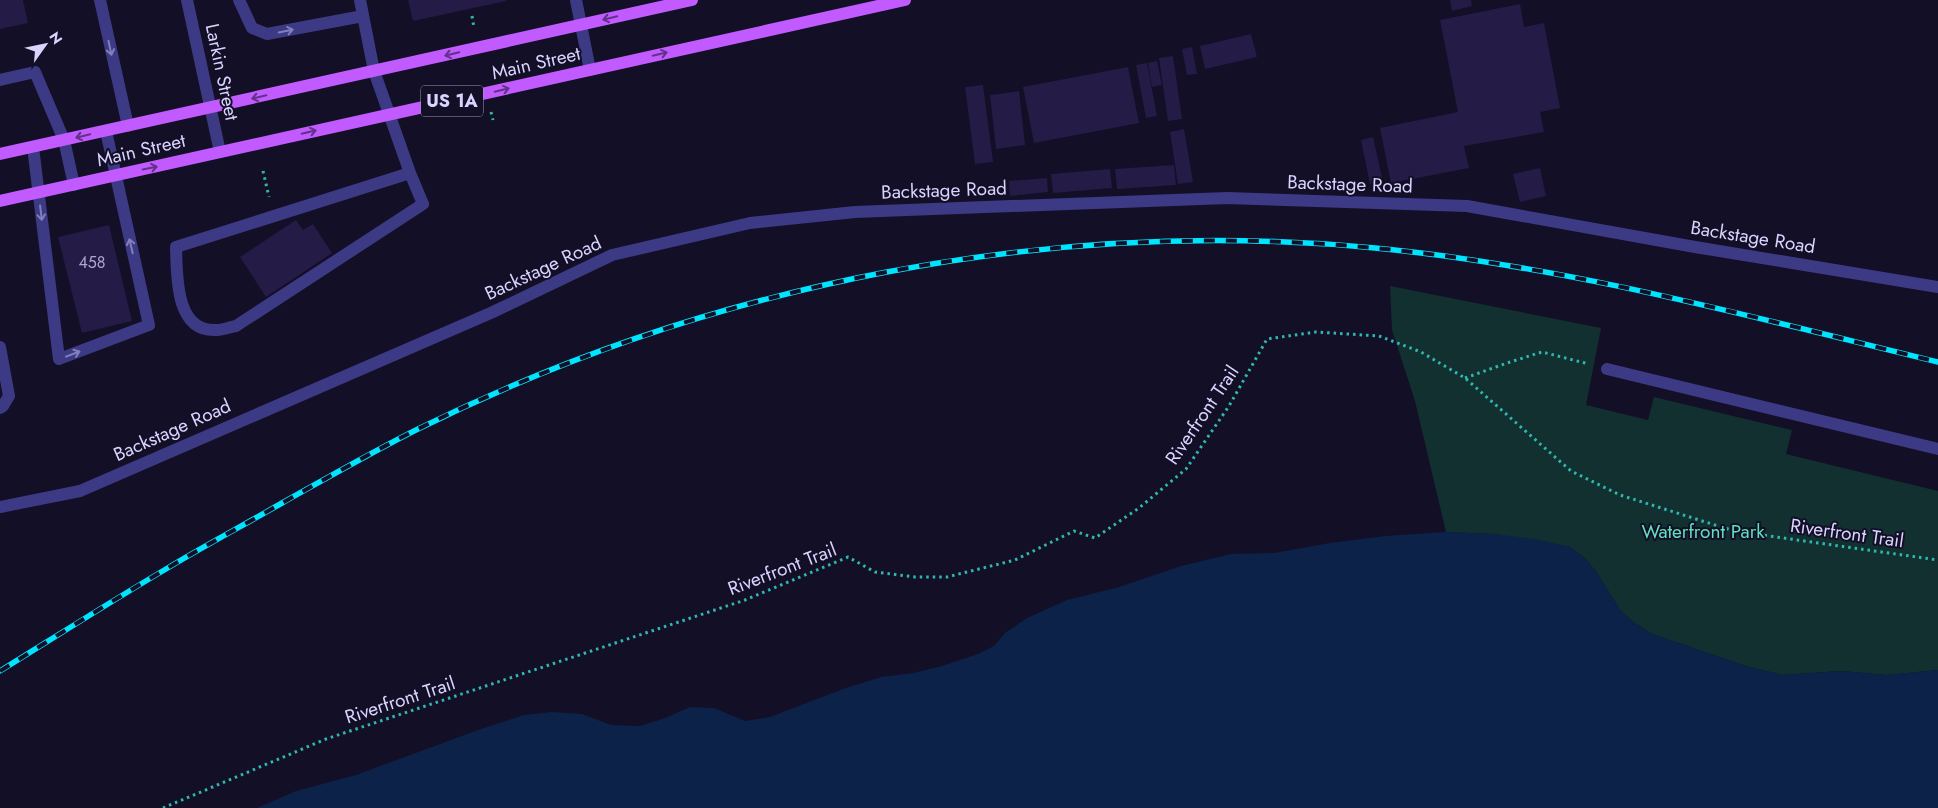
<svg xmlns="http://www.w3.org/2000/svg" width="1938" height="808" font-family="Jost,sans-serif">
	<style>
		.green { fill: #12302f }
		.water { fill: #0c2248 }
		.building { fill: #241b47 }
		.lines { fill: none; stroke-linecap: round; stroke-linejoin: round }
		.path { stroke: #2fb8b0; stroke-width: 3; stroke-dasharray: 2.5 4; stroke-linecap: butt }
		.minor { stroke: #3d3a85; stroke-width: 12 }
		.major { stroke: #c25bff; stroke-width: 12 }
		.rail-casing { stroke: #00e5ff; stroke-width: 5.5 }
		.rail { stroke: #130f26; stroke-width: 4; stroke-dasharray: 11; stroke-linecap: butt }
		.oneway { stroke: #623188 }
		.oneway2 { stroke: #837fbc }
		.labels { text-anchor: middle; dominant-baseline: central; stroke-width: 4; stroke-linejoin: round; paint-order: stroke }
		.number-label { font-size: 16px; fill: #aca6d1 }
		.shield { fill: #130f26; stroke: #9e99be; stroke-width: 1 }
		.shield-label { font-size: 18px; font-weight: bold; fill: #d9d4ff }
		.street-label { font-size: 19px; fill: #d9d4ff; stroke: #130f26 }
		.park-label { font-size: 19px; fill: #5fe0c0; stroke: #130f26 }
	</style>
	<rect width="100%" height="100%" fill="#130f26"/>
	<!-- green -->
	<path class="green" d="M1390,286L1601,328L1586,405L1648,420L1654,397L1792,430L1786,454L1938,491V670L1887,675L1841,671L1783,675L1749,667L1652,634L1633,622L1620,610L1597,573L1585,558L1570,547L1494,534L1446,532L1415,401L1392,330Z"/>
	<!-- water -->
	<path class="water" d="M1446,532L1494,534L1536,539L1570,547L1585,558L1597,573L1620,610L1633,622L1652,634L1749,667L1783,675L1841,671L1887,675L1938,670V808H257L296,791L356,775L478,730L524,715L552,712L582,714L611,725L640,726L665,718L690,707L714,708L745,721L770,717L843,689L881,677L913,673L942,666L978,654L994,646L1005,633L1027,618L1067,600L1119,587L1181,566L1231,554L1274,553L1330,543L1385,536Z"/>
	<!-- building -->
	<path class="building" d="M0,0H23L28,23L0,29Z
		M408,0H506V1L413,21Z
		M1450,0H1471L1472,6L1452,11Z
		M1520,4L1524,27L1544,23L1560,108L1540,112L1544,132L1464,146L1469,168L1391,183L1380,128L1458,112L1440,20Z
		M1251,34L1257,57L1205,69L1200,46Z
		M1192,47L1197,74L1187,75L1182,49Z
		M1173,56L1182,119L1168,121L1159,58Z
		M1157,61L1162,85L1152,87L1148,63Z
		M1147,63L1157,116L1146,118L1136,65Z
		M1128,67L1139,123L1034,143L1023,87Z
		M983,85L993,162L975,164L965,87Z
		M1019,91L1025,145L996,149L990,95Z
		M1184,129L1193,182L1178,184L1170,132Z
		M1373,137L1383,182L1370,184L1361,140Z
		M1174,165L1176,185L1117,189L1115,169Z
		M1540,168L1546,196L1520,202L1513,174Z
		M1110,169L1112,188L1053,193L1051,174Z
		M1047,178L1048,192L1010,196L1009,181Z
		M296,220L303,230L313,224L332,253L266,297L240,257Z
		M109,225L132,321L82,333L58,237Z"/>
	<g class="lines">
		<!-- path -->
		<path class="path" d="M472,16L474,28
			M491,112L493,120
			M263,171L269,197
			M1465,378L1507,363L1542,352L1589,364
			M163,808L326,739L745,600L848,557L875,572L915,577H947L1015,560L1074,531L1095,538L1139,508L1186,469L1229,406L1267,339L1316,332L1379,336L1421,352L1465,378L1571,471L1620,495L1734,531L1938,560"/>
		<!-- minor -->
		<path class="minor" d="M100,0L128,126
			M187,0L220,152
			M239,0L252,28L267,34L363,16
			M360,0L374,71L410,173L176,247C177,276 175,333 217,330C223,330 230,327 236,326L423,204L410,173
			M576,0L590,70
			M0,80L35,72L64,140L74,185
			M33,147L59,359L149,325L106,131
			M0,347L9,396L3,406L0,408
			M1607,369L1938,449
			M0,507L80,491L493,312L612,255L750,223L855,212L1227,198L1467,206L1695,247L1938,287"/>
		<!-- major -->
		<path class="major" d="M0,154L692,0
			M0,201L905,0"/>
		<defs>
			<path id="rail" d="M0,671C55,637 110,602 166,569C204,546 244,525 282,503C327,478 372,452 418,429C712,284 1048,217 1375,248C1566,266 1752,317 1938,362"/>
		</defs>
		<!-- rail casing -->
		<use href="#rail" class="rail-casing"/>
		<!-- rail -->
		<use href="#rail" class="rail"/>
	</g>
	<!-- one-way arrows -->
	<defs><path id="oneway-shaft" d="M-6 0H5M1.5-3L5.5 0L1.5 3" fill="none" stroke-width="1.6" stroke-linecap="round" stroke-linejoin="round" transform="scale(1.25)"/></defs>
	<g class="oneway">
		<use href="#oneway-shaft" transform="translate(610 18) rotate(167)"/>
		<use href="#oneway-shaft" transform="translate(452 54) rotate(167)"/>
		<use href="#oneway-shaft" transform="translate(660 54) rotate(-13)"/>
		<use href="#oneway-shaft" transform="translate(502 90) rotate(-13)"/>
		<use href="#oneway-shaft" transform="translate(259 97) rotate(167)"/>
		<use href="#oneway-shaft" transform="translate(309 132) rotate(-13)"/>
		<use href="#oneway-shaft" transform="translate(83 136) rotate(167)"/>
		<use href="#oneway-shaft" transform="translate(150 168) rotate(-12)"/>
	</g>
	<g class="oneway2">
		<use href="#oneway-shaft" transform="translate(286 31) rotate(-11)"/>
		<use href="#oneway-shaft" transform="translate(110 48) rotate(78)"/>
		<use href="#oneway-shaft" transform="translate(41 213) rotate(83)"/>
		<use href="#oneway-shaft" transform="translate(131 246) rotate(-103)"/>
		<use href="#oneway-shaft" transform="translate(73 354) rotate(-21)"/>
	</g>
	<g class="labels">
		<!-- number labels -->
		<g class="number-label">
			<text x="92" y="262">458</text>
		</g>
		<!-- shield labels -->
		<rect class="shield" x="421" y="85.5" width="62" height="31" rx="4"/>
		<g class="shield-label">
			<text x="452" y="101">US 1A</text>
		</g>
		<!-- street labels -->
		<g class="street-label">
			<text transform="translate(536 63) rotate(-13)">Main Street</text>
			<text transform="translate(222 72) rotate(78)">Larkin Street</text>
			<text transform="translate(141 150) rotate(-13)">Main Street</text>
			<text transform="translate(1350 184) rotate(2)">Backstage Road</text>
			<text transform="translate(944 190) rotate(-2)">Backstage Road</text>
			<text transform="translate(1753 237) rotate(9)">Backstage Road</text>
			<text transform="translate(543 268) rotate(-25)">Backstage Road</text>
			<text transform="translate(1202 415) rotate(-56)">Riverfront Trail</text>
			<text transform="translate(172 430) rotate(-24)">Backstage Road</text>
			<text transform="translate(1847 533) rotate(8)">Riverfront Trail</text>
			<text transform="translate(782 569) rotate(-21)">Riverfront Trail</text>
			<text transform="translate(400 700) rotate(-18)">Riverfront Trail</text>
		</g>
		<!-- park labels -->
		<g class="park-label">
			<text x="1703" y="531">Waterfront Park</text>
		</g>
	</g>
	<!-- north arrow -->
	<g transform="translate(45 45) rotate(57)" stroke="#130f26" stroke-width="4" paint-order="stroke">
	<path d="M0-4L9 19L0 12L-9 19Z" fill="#d9d4ff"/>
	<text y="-8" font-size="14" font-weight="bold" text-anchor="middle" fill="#d9d4ff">N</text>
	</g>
</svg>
